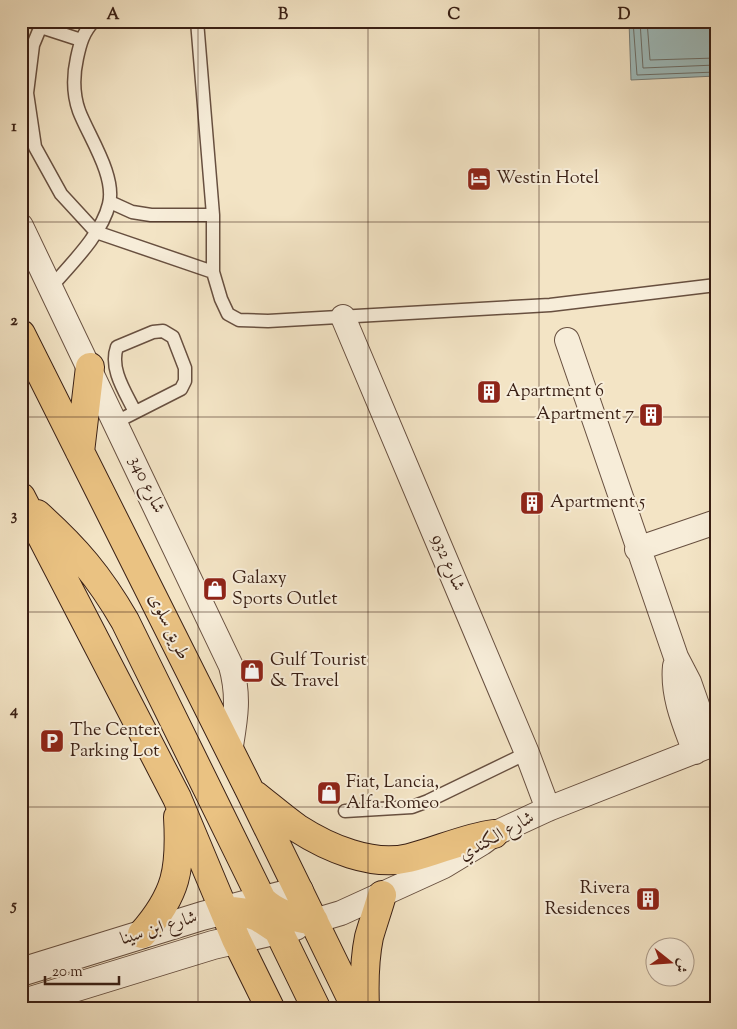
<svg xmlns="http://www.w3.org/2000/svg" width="737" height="1029" font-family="'Sorts Mill Goudy',Amiri,serif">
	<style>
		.water { fill: #9ebcbd; stroke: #767d79 }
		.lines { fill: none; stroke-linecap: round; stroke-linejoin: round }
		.shore { stroke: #6c6e68; stroke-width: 1 }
		.service-casing { stroke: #685040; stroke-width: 15 }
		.minor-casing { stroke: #685040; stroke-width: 26 }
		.tertiary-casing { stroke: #685040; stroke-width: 30 }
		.primary-casing { stroke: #391f14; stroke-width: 30 }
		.service { stroke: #f7edd9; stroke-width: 12 }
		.minor { stroke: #f7edd9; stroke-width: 24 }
		.tertiary { stroke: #f7edd9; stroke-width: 28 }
		.primary { stroke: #eac282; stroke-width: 28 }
		.grid { fill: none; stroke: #391f14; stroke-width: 1; stroke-opacity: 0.55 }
		.labels { text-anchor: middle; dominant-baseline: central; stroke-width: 4; stroke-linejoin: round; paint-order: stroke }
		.poi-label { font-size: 18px; fill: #391f14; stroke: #f7edd9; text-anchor: start }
		.street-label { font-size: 18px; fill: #391f14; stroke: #f7edd9 }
		.neatline { fill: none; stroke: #391f14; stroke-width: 2 }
		.grid-label { font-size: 16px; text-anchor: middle; font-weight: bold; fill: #391f14 }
	</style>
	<rect width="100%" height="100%" fill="#f3e4c5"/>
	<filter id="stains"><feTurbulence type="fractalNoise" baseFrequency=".004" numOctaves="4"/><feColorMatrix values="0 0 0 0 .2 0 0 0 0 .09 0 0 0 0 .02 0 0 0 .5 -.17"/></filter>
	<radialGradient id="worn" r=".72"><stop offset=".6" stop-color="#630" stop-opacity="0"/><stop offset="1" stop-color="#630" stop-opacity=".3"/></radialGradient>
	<!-- water -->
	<path class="water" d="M629,21H716V76L631,80Z"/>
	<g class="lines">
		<!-- shore -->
		<path class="shore" d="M633,21L637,75L716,72
			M640,21L643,68L716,65
			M647,21L650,60L716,58"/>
		<defs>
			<path id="service" d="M32,21L41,27L81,40
				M43,21L33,45L27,93L35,147L61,194L96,232L213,272
				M197,21L213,215V272L221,299L228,314L239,320L268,321L550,305L716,285
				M110,202L132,212L151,215H213
				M51,287C71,264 102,234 109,204C116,176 89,137 79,111C73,94 73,76 77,58C80,44 83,32 94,21
				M116,422L181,389L185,381V368L173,337L163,331L153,332L117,347C109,369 126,393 135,412
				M345,811L412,807L428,801L527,753"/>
			<path id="minor" d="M21,226L231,666C240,698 235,721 230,752
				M343,317L527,753L548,809
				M567,340L676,657L689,682L711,745
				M637,549L716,522
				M675,666C672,696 685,725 695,752
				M314,921L341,913L444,866L482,843L494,834L548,809L716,743"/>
			<path id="tertiary" d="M21,972L202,916L299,891
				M21,1004L213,945L295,926"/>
			<path id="primary" d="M21,334L250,791L356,1008
				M80,452L90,367
				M21,497L177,798L236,939L270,1008
				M37,514C76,549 99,576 125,621L262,900C277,915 294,917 314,921
				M255,795C269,806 283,818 297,828C328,848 372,867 409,858C438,851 464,838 494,834
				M224,910L247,913L258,917L278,930L316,1008
				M142,934C177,894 181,869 178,817
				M365,1008C364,983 364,961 369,937C373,923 378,909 382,895"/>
		</defs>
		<!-- service casing -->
		<use href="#service" class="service-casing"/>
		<!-- minor casing -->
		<use href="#minor" class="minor-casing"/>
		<!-- tertiary casing -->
		<use href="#tertiary" class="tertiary-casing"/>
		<!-- primary casing -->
		<use href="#primary" class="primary-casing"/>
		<!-- service -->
		<use href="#service" class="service"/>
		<!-- minor -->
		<use href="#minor" class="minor"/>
		<!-- tertiary -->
		<use href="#tertiary" class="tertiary"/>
		<!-- primary -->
		<use href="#primary" class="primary"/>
	</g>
	<!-- grid -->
	<path class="grid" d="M198,21V1008M368,21V1008M539,21V1008M21,222H716M21,417H716M21,612H716M21,807H716"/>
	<!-- icons -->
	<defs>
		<symbol id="hotel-square" viewBox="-11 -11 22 22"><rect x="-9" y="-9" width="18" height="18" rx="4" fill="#8f2418" stroke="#f7edd9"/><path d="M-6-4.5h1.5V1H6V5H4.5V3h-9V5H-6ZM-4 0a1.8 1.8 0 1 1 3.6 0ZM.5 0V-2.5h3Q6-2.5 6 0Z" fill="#fff"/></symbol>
		<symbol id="building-square" viewBox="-11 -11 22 22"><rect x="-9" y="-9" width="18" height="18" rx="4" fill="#8f2418" stroke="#f7edd9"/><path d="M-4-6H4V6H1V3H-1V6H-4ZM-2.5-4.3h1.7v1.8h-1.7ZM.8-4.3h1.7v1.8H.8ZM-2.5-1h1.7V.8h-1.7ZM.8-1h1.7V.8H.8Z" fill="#fff"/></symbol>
		<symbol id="shop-square" viewBox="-11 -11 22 22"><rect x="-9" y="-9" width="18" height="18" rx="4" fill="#8f2418" stroke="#f7edd9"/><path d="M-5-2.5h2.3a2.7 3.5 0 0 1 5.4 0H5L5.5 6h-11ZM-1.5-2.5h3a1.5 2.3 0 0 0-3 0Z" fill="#fff"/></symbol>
		<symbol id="parking-square" viewBox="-11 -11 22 22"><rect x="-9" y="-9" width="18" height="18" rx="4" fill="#8f2418" stroke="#f7edd9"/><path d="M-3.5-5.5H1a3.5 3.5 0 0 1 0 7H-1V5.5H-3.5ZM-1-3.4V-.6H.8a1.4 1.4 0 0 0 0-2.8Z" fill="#fff"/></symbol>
	</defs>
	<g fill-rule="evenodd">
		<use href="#hotel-square" x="465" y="165" width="28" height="28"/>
		<use href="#building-square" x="475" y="378" width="28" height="28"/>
		<use href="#building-square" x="637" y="401" width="28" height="28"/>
		<use href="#building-square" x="518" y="489" width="28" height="28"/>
		<use href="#shop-square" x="201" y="575" width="28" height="28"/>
		<use href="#shop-square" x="238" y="657" width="28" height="28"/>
		<use href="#parking-square" x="38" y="727" width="28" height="28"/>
		<use href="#shop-square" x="315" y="779" width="28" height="28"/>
		<use href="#building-square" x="634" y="885" width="28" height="28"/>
	</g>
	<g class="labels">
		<!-- poi labels -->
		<g class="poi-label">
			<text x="496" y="179">Westin Hotel</text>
			<text x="506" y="392">Apartment 6</text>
			<text x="634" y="415" text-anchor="end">Apartment 7</text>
			<text x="550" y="503">Apartment 5</text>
			<text x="232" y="579">Galaxy<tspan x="232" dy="21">Sports Outlet</tspan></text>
			<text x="270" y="661">Gulf Tourist<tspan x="270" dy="21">&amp; Travel</tspan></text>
			<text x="70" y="731">The Center<tspan x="70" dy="21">Parking Lot</tspan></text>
			<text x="346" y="783">Fiat, Lancia,<tspan x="346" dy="21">Alfa Romeo</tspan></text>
			<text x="630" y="889" text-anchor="end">Rivera<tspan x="630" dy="21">Residences</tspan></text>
		</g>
		<!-- street labels -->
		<g class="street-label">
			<text transform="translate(146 485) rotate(65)">شارع 340</text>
			<text transform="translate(447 563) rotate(67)">شارع 932</text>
			<text transform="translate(168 627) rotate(64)">طريق سلوى</text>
			<text transform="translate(497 837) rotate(-29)">شارع الكندي</text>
			<text transform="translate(159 929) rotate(-17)">شارع ابن سينا</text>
		</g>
	</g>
	<!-- margin -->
	<rect width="737" height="1029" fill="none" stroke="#f3e4c5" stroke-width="55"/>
	<!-- north arrow -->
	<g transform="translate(670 962) rotate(107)"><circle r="24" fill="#f7edd9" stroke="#ab9b8a"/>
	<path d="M0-4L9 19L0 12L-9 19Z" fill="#8f2418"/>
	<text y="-8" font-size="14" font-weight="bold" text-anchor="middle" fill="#391f14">ش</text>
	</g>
	<!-- scale -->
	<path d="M45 976v8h74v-8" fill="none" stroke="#391f14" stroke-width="2.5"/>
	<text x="52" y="976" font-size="15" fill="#391f14" stroke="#f7edd9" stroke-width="4" paint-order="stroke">20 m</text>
	<rect x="28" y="28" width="682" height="974" class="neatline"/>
	<g class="grid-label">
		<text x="113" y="19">A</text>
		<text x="283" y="19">B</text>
		<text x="454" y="19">C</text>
		<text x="624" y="19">D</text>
		<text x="14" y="131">1</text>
		<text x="14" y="325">2</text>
		<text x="14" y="520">3</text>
		<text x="14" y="715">4</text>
		<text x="14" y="910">5</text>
	</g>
	<rect width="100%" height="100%" filter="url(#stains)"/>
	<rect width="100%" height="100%" fill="url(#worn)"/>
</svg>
